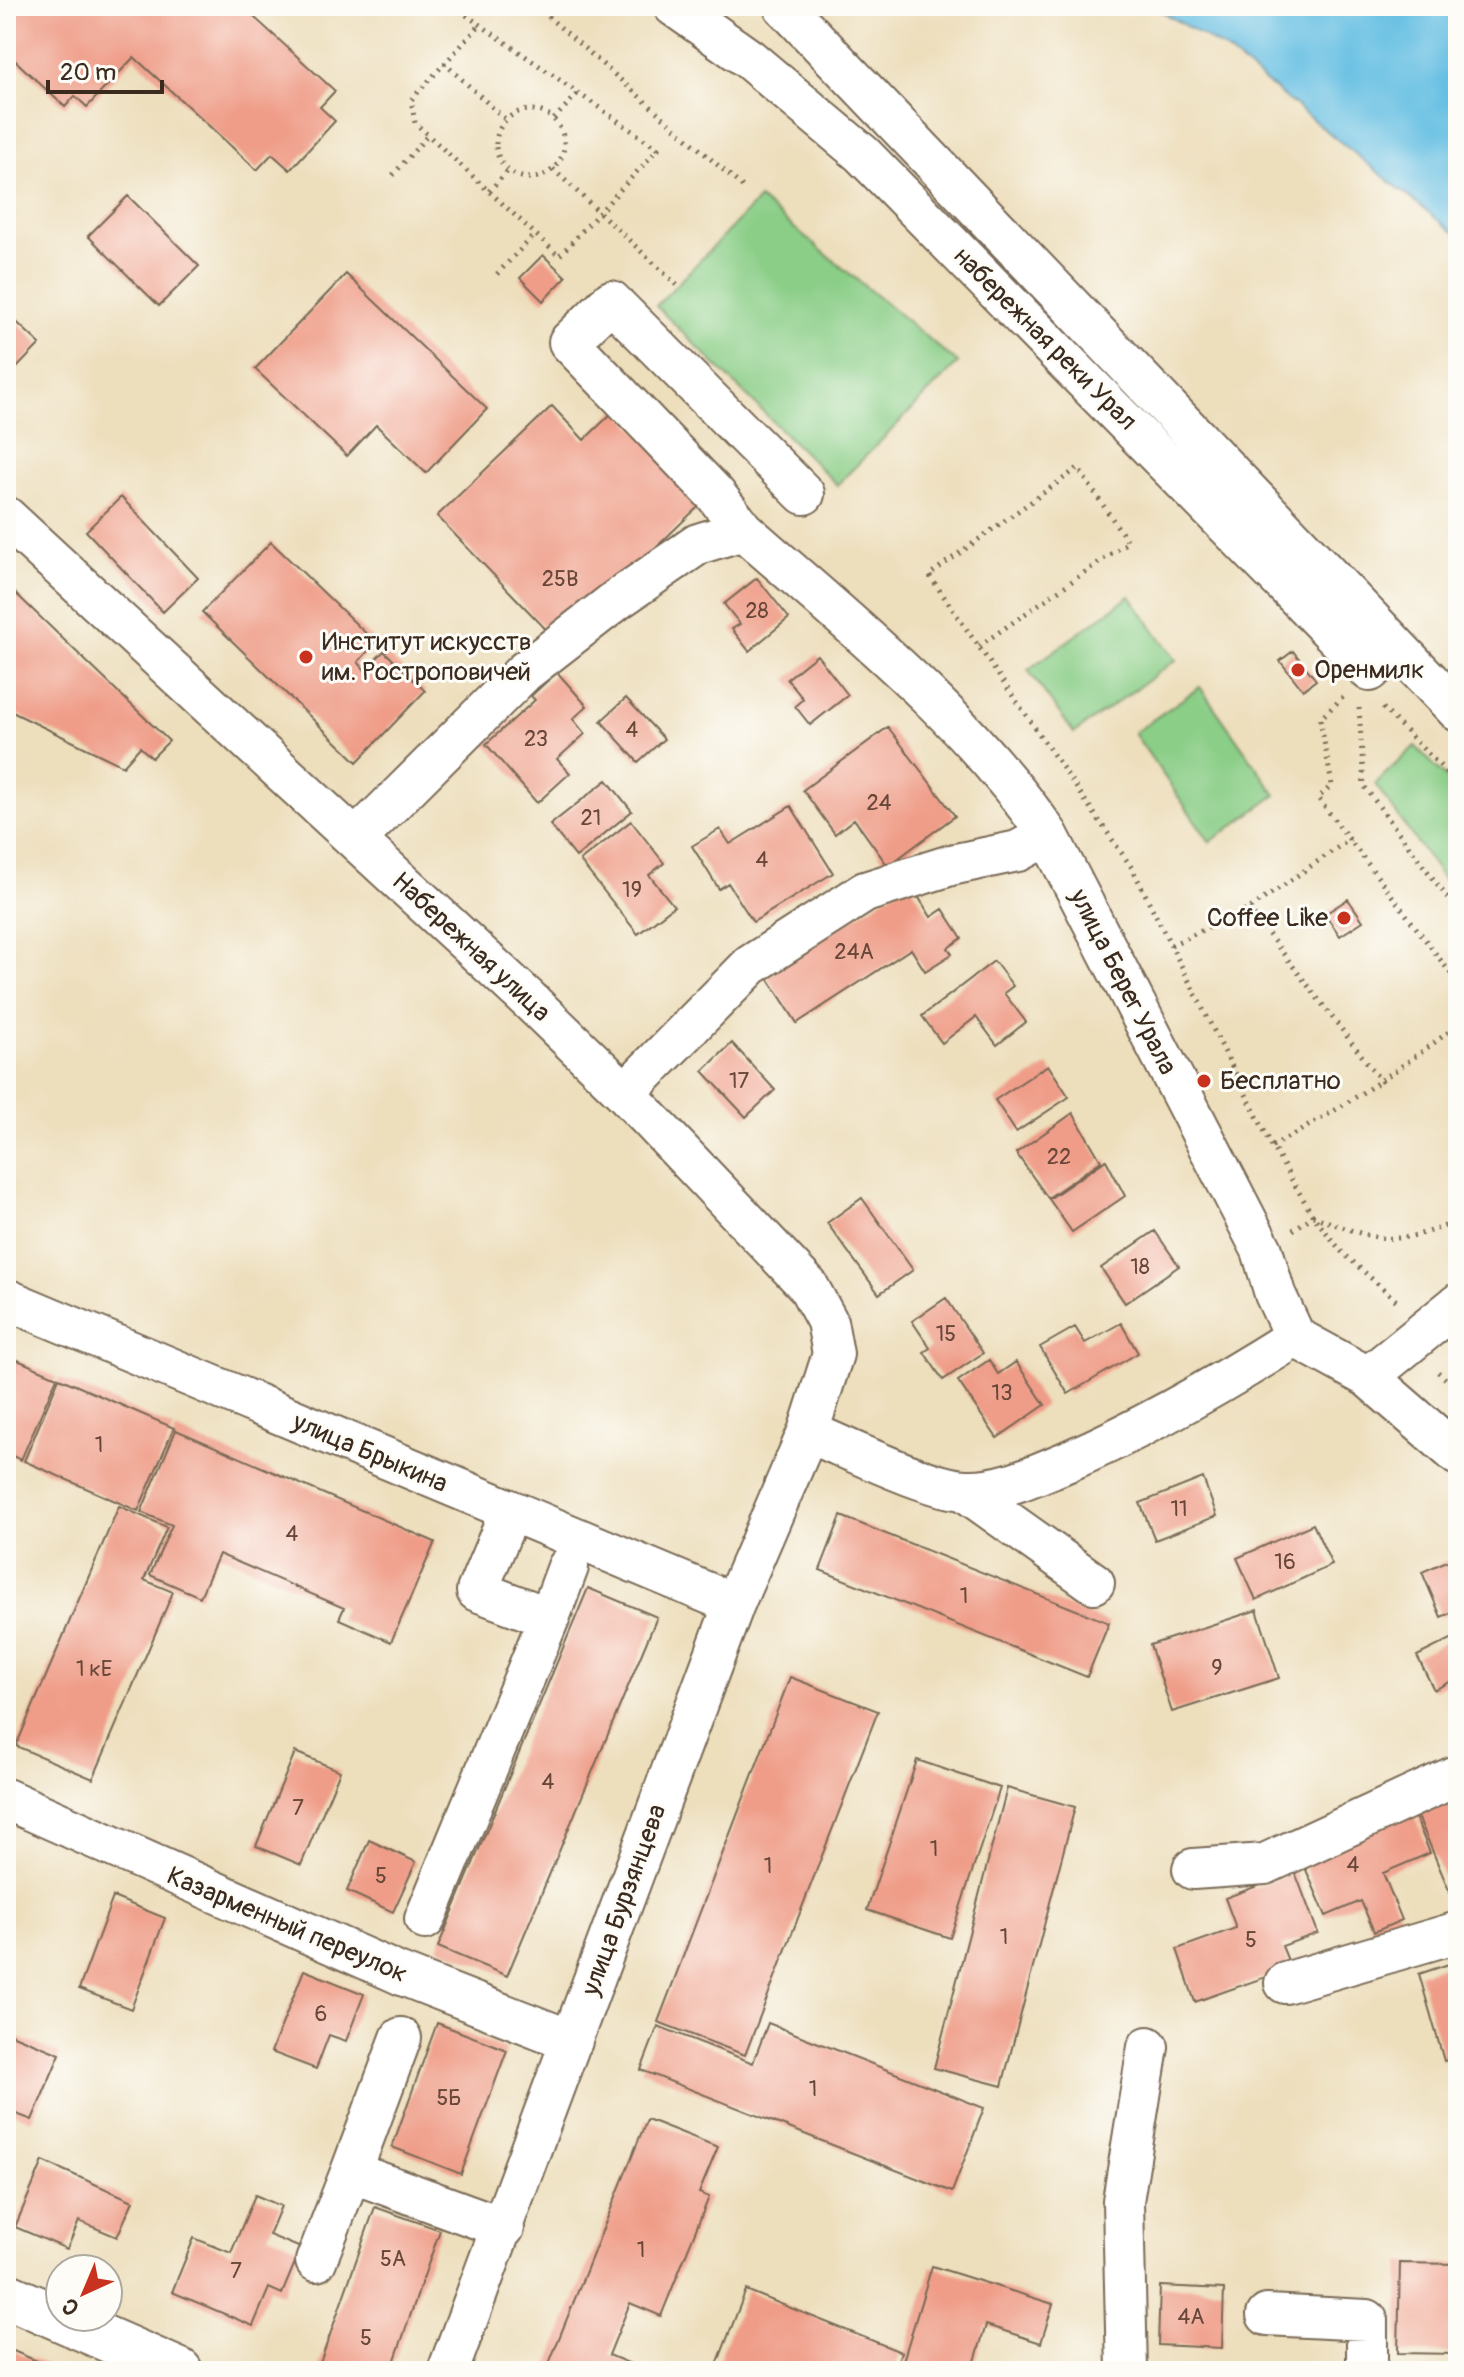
<svg xmlns="http://www.w3.org/2000/svg" width="1464" height="2377" font-family="Pangolin,sans-serif">
	<style>
		.green { fill: #8ace87; stroke: #627c52; stroke-width: 2 }
		.water { fill: #66bfe3; stroke: #507480; stroke-width: 2 }
		.building { fill: #ef9d88 }
		.lines { fill: none; stroke-linecap: round; stroke-linejoin: round }
		.minor-casing { stroke: #796955; stroke-width: 44 }
		.major-casing { stroke: #796955; stroke-width: 48 }
		.path { stroke: #796955; stroke-width: 5; stroke-dasharray: 2 6; stroke-linecap: butt }
		.minor { stroke: #fff; stroke-width: 40 }
		.major { stroke: #fff; stroke-width: 44 }
		.poi-dot { fill: #c8321e; stroke: #fdfcf7; stroke-width: 3 }
		.labels { text-anchor: middle; dominant-baseline: central; stroke-width: 6; stroke-linejoin: round; paint-order: stroke }
		.number-label { font-size: 22px; fill: #684738 }
		.street-label { font-size: 26px; fill: #3b2a1e; stroke: #fdfcf7 }
		.poi-label { font-size: 26px; fill: #3b2a1e; stroke: #fdfcf7; text-anchor: start }
	</style>
	<rect width="100%" height="100%" fill="#fdfcf7"/>
	<filter id="ink" filterUnits="userSpaceOnUse"><feTurbulence type="fractalNoise" baseFrequency=".0125" numOctaves="2"/><feDisplacementMap in="SourceGraphic" scale="16" xChannelSelector="R" yChannelSelector="G"/><feConvolveMatrix kernelMatrix="1 2 1 2 8 2 1 2 1" color-interpolation-filters="sRGB"/></filter>
	<filter id="wash" filterUnits="userSpaceOnUse"><feTurbulence type="fractalNoise" baseFrequency=".006" numOctaves="4" result="noise"/><feDisplacementMap in="SourceGraphic" scale="32" xChannelSelector="R" yChannelSelector="G"/><feGaussianBlur stdDeviation="1.8" result="paint"/><feColorMatrix in="noise" values="0 0 0 0 0 0 0 0 0 0 0 0 0 0 0 0 0 1.4 0 .05"/><feComposite in="paint" operator="in"/></filter>
	<g filter="url(#wash)">
		<rect width="100%" height="100%" fill="#eddebc"/>
		<!-- green -->
		<path class="green" d="M759,199L958,363L837,485L656,306Z
			M1130,596L1176,660L1074,733L1028,670Z
			M1200,687L1276,795L1210,842L1134,733Z
			M1415,746L1458,789V900L1375,784Z"/>
		<!-- water -->
		<path class="water" d="M1152,6H1458V236L1223,48Z"/>
		<g id="blocks">
			<!-- building -->
			<path class="building" d="M6,6H242L335,91L320,107L335,121L290,170L272,154L257,170L134,57L87,107L75,96L65,107L6,52Z
				M128,196L199,266L159,306L88,236Z
				M543,255L566,277L543,301L520,278Z
				M346,274L487,409L426,473L376,425L347,456L255,369Z
				M6,312L40,344L6,379Z
				M552,406L584,440L616,409L704,501L558,642L437,516Z
				M121,497L198,578L163,612L86,531Z
				M271,542L376,643L358,662L365,670L384,651L425,691L357,762L202,612Z
				M757,578L789,618L749,651L732,629L740,624L724,604Z
				M6,584L169,741L152,758L140,747L123,766L6,709Z
				M1293,651L1316,680L1303,690L1280,661Z
				M817,655L848,695L810,725L795,706L803,699L787,679Z
				M557,672L587,706L573,719L585,734L557,759L570,773L537,803L486,744L535,700L531,696Z
				M626,698L664,739L638,762L601,721Z
				M888,727L955,816L888,866L854,819L835,834L803,790Z
				M607,780L632,811L576,857L550,825Z
				M791,806L833,873L753,922L728,883L719,889L692,846L720,829L730,844Z
				M631,821L664,863L649,875L674,906L638,934L580,861Z
				M909,882L931,917L943,909L962,938L948,948L952,954L925,971L911,949L797,1023L766,975Z
				M1348,899L1363,921L1340,936L1325,914Z
				M994,961L1013,986L1004,993L1026,1022L997,1045L976,1017L942,1043L922,1016Z
				M732,1043L775,1090L746,1117L703,1071Z
				M1048,1065L1069,1097L1016,1132L995,1100Z
				M1073,1113L1101,1161L1048,1198L1016,1153Z
				M1106,1160L1125,1196L1072,1232L1049,1199Z
				M862,1198L913,1270L879,1294L827,1223Z
				M1155,1231L1179,1266L1125,1303L1101,1268Z
				M946,1298L983,1353L943,1380L924,1352L930,1348L912,1321Z
				M1121,1323L1138,1353L1068,1394L1040,1347L1075,1327L1085,1343Z
				M6,1355L57,1377L21,1460L6,1453Z
				M989,1360L998,1374L1016,1362L1045,1405L997,1438L958,1381Z
				M59,1378L174,1428L138,1511L24,1461Z
				M176,1430L435,1542L391,1642L339,1619L344,1608L219,1554L200,1597L150,1575L172,1525L141,1512Z
				M1203,1478L1217,1516L1155,1540L1140,1503Z
				M119,1506L167,1527L144,1580L173,1592L93,1779L16,1746Z
				M841,1516L1109,1623L1087,1677L820,1570Z
				M1313,1524L1332,1565L1256,1600L1237,1558Z
				M1458,1556V1610L1441,1617L1422,1572Z
				M588,1588L657,1617L507,1976L438,1947Z
				M1257,1610L1279,1678L1172,1712L1150,1645Z
				M1453,1638L1458,1640V1678L1434,1690L1417,1656Z
				M790,1677L878,1711L745,2055L658,2022Z
				M295,1752L340,1771L301,1865L256,1846Z
				M917,1760L1000,1788L950,1938L867,1910Z
				M1007,1788L1075,1807L1002,2086L934,2068Z
				M1458,1789V1898L1453,1900L1414,1807Z
				M1412,1809L1430,1853L1383,1873L1402,1920L1374,1932L1361,1901L1326,1916L1300,1856Z
				M369,1840L416,1862L393,1912L347,1891Z
				M1295,1872L1318,1933L1282,1946L1291,1968L1195,2002L1177,1949L1236,1928L1225,1898Z
				M113,1897L165,1918L131,2009L79,1989Z
				M1458,1961V2057L1444,2061L1419,1974Z
				M304,1970L364,1994L346,2041L329,2035L316,2069L271,2052Z
				M437,2023L507,2050L461,2174L392,2147Z
				M768,2023L984,2108L952,2192L641,2070L658,2026L753,2063Z
				M6,2032L60,2054L32,2120L6,2110Z
				M647,2119L718,2147L699,2193L709,2197L661,2316L630,2303L609,2355L647,2371H546Z
				M43,2161L133,2201L117,2237L79,2221L67,2249L15,2227Z
				M255,2195L281,2206L269,2235L301,2248L282,2294L269,2288L253,2326L172,2292L194,2238L231,2253Z
				M375,2207L440,2230L391,2371H334L319,2366Z
				M1400,2263L1458,2264V2354L1398,2353Z
				M932,2266L1053,2304L1041,2343L986,2325L972,2371H900Z
				M1160,2286L1224,2289L1222,2348L1158,2345Z
				M746,2290L901,2352L894,2371H725L716,2367Z
				M6,2348L61,2371H6Z"/>
		</g>
	</g>
	<g filter="url(#ink)">
		<use href="#blocks" fill-opacity="0" stroke="#796955" stroke-width="2"/>
		<g class="lines">
			<defs>
				<path id="minor" d="M674,6L749,59L862,154L1370,671L1395,647
					M784,6L1458,711
					M804,494L611,301L569,342L715,494L743,530C852,626 965,715 1048,835L1262,1250L1275,1294L1295,1337L1368,1377L1458,1455
					M6,517L528,999L625,1093L808,1286L827,1321L833,1354L808,1432L734,1604L448,2371
					M356,839L524,672L618,599L698,544L743,530
					M625,1093L751,965L865,892L951,865L1018,851L1048,835
					M6,1299L734,1604
					M1368,1377L1458,1304
					M808,1432C845,1447 931,1490 967,1490C1003,1491 1034,1475 1066,1462C1147,1427 1221,1384 1295,1337
					M965,1491L1094,1583
					M549,1618L568,1567
					M6,1799L400,1974L572,2041
					M1193,1869L1265,1864L1458,1775
					M425,1919L549,1618L477,1591L510,1512
					M1285,1983L1458,1932
					M351,2172L401,2038
					M316,2261L351,2172L504,2228
					M1267,2315L1367,2320V2371
					M1127,2371L1123,2201L1148,2047"/>
				<path id="major" d="M6,2295L180,2371"/>
			</defs>
			<!-- minor casing -->
			<use href="#minor" class="minor-casing"/>
			<!-- major casing -->
			<use href="#major" class="major-casing"/>
			<!-- path -->
			<path class="path" d="M453,6C521,53 590,101 658,149L559,256L415,123L411,100L480,25
				M536,6L744,188
				M444,63L505,119
				M496 144a34 34 0 1 1 68 0a34 34 0 1 1-68 0Z
				M554,119L578,93
				M553,169L677,285
				M393,175L428,135
				M489,191L508,171
				M497,274L535,234
				M979,646L1128,542L1078,468L929,575L1132,868L1272,1146L1313,1216L1342,1252L1400,1304
				M1343,697L1320,719L1332,785L1318,798L1458,983
				M1359,708L1364,786L1458,912
				M1383,708L1458,784
				M1249,909L1382,1082
				M1171,945L1249,909L1350,839
				M1272,1146C1339,1111 1398,1070 1458,1025
				M1293,1230L1313,1216C1379,1241 1390,1248 1458,1221
				M1438,1372L1458,1390"/>
			<!-- minor -->
			<use href="#minor" class="minor"/>
			<!-- major -->
			<use href="#major" class="major"/>
		</g>
	</g>
	<!-- markers -->
	<g class="poi-dot">
		<circle cx="306" cy="657" r="8"/>
		<circle cx="1298" cy="670" r="8"/>
		<circle cx="1344" cy="918" r="8"/>
		<circle cx="1204" cy="1081" r="8"/>
	</g>
	<g class="labels">
		<!-- number labels -->
		<g class="number-label">
			<text x="560" y="579">25В</text>
			<text x="757" y="611">28</text>
			<text x="632" y="730">4</text>
			<text x="536" y="739">23</text>
			<text x="879" y="803">24</text>
			<text x="591" y="818">21</text>
			<text x="762" y="860">4</text>
			<text x="632" y="890">19</text>
			<text x="854" y="952">24А</text>
			<text x="739" y="1081">17</text>
			<text x="1059" y="1157">22</text>
			<text x="1140" y="1267">18</text>
			<text x="946" y="1334">15</text>
			<text x="1002" y="1393">13</text>
			<text x="99" y="1445">1</text>
			<text x="1179" y="1509">11</text>
			<text x="292" y="1534">4</text>
			<text x="1285" y="1562">16</text>
			<text x="964" y="1596">1</text>
			<text x="1217" y="1668">9</text>
			<text x="94" y="1669">1 кE</text>
			<text x="548" y="1782">4</text>
			<text x="298" y="1808">7</text>
			<text x="934" y="1849">1</text>
			<text x="1353" y="1865">4</text>
			<text x="768" y="1866">1</text>
			<text x="381" y="1876">5</text>
			<text x="1004" y="1937">1</text>
			<text x="1251" y="1940">5</text>
			<text x="321" y="2014">6</text>
			<text x="813" y="2089">1</text>
			<text x="449" y="2098">5Б</text>
			<text x="641" y="2250">1</text>
			<text x="393" y="2259">5А</text>
			<text x="236" y="2271">7</text>
			<text x="1191" y="2317">4А</text>
			<text x="366" y="2338">5</text>
		</g>
		<!-- street labels -->
		<g class="street-label">
			<text transform="translate(1045 339) rotate(45)">набережная реки Урал</text>
			<text transform="translate(471 947) rotate(43)">Набережная улица</text>
			<text transform="translate(1123 982) rotate(63)">улица Берег Урала</text>
			<text transform="translate(370 1453) rotate(23)">улица Брыкина</text>
			<text transform="translate(624 1900) rotate(-70)">улица Бурзянцева</text>
			<text transform="translate(287 1925) rotate(23)">Казарменный переулок</text>
		</g>
		<!-- poi labels -->
		<g class="poi-label">
			<text x="322" y="642">Институт искусств<tspan x="322" dy="30">им. Ростроповичей</tspan></text>
			<text x="1314" y="670">Оренмилк</text>
			<text x="1328" y="918" text-anchor="end">Coffee Like</text>
			<text x="1220" y="1081">Бесплатно</text>
		</g>
	</g>
	<!-- margin -->
	<rect width="1464" height="2377" fill="none" stroke="#fdfcf7" stroke-width="32"/>
	<!-- north arrow -->
	<g transform="translate(84 2293) rotate(224)"><circle r="38" fill="#fdfcf7" stroke="#afa8a0" stroke-width="2"/>
	<path d="M0-6L14 30L0 20L-14 30Z" fill="#c8321e"/>
	<text y="-12" font-size="22" font-weight="bold" text-anchor="middle" fill="#3b2a1e">С</text>
	</g>
	<!-- scale -->
	<path d="M48 80v12h114v-12" fill="none" stroke="#3b2a1e" stroke-width="4"/>
	<text x="60" y="80" font-size="24" fill="#3b2a1e" stroke="#fdfcf7" stroke-width="6" paint-order="stroke">20 m</text>
</svg>
